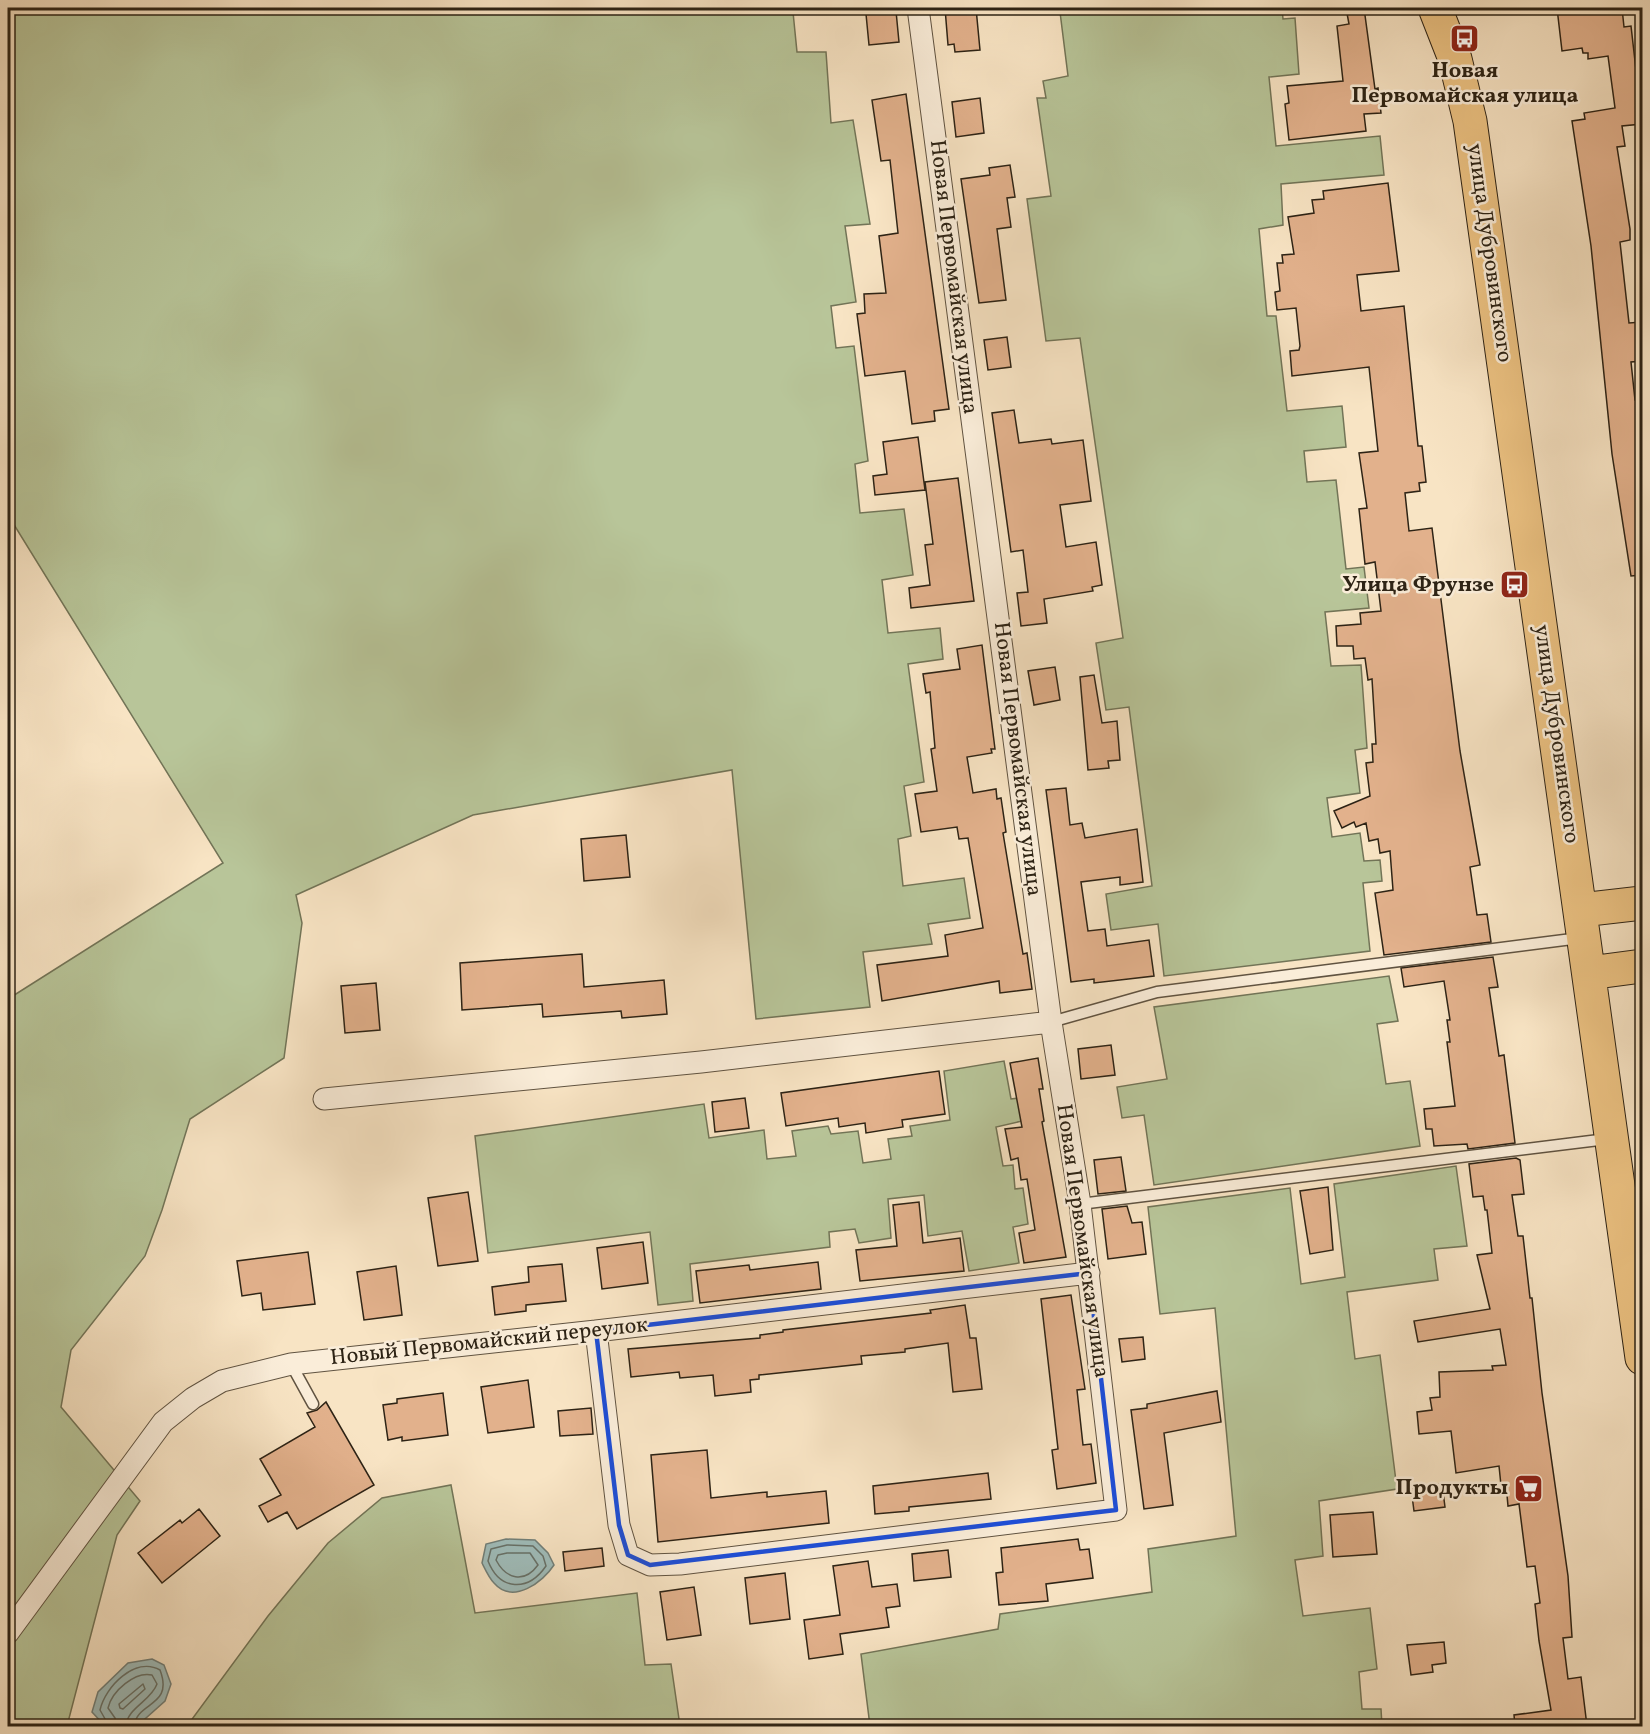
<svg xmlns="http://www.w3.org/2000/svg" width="1650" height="1734" font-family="Vollkorn,serif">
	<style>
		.green { fill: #b8c599; stroke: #727457; stroke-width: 1.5 }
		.water { fill: #9fbdbb; stroke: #717f79; stroke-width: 1.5 }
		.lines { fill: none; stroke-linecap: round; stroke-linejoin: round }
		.shore { stroke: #667068; stroke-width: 1.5 }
		.building { fill: #e2b18c; stroke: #2d2315; stroke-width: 1.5 }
		.lane-casing { stroke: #605341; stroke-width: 13 }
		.street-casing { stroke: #605341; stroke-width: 23 }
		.primary-casing { stroke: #2d2315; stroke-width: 35 }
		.lane { stroke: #faedd9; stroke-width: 10 }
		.street { stroke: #faedd9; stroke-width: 21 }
		.primary { stroke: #ecc282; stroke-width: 33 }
		.marked { fill: none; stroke: #1d4ed8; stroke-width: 4.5; stroke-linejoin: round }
		.labels { text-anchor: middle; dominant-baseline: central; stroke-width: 5; stroke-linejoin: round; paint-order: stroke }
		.poi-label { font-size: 22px; font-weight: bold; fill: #2d2315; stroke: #faedd9; text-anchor: end }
		.street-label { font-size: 22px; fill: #2d2315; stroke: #faedd9 }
	</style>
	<rect width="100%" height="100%" fill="#f8e4c4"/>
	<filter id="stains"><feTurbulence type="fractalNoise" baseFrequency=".00333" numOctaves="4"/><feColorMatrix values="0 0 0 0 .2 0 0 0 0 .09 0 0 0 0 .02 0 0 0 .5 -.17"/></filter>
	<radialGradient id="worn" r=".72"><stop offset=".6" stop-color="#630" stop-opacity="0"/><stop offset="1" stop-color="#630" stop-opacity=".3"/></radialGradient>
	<!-- green -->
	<path class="green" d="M8,8H834L793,12L797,52H826L831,123L853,120L870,224L845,226L856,302L831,306L836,348L854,346L868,461L855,464L860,513L904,509L913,575L882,580L888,633L940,628L943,659L908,664L924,782L904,786L911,836L898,839L903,886L964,878L970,918L928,924L932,944L863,952L870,1007L756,1019L732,770L473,815L296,895L302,923L284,1058L190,1119L162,1210L145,1256L71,1350L61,1407L140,1501L117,1535L67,1726H8V999L223,863L8,515Z
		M1040,8H1282L1283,19L1295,18L1299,74L1269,77L1276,146L1380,136L1384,175L1281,184L1283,225L1259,229L1267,316H1276L1287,411L1342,406L1346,447L1304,451L1307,482L1336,480L1346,569L1364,567L1369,608L1325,612L1331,666L1361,665L1367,748L1355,750L1360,793L1327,798L1332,837L1360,833L1364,861L1380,860L1382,881L1363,883L1370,951L1164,976L1158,924L1111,930L1106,894L1152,886L1129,707L1106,710L1096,643L1123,638L1080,338L1046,341L1027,199L1051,196L1037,98H1046L1043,81L1068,76L1060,12L1041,13Z
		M1389,976L1398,1021L1377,1024L1386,1084L1410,1081L1420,1146L1154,1185L1144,1115L1122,1118L1117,1087L1167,1079L1154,1007Z
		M1004,1061L1011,1099L1019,1098L1022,1121L996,1127L1003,1166L1013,1165L1015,1189L1023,1188L1028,1224L1013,1227L1019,1263L969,1271L962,1231L928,1236L924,1195L888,1199L891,1238L859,1243L855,1229L829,1232L830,1247L690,1264L693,1301L658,1305L650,1232L488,1253L475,1136L704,1104L709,1138L764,1130L767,1159L796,1156L792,1131L828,1126L831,1134L858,1131L863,1163L891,1159L888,1139L912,1136L910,1126L950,1120L944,1071Z
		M1456,1166L1467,1246L1434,1249L1438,1280L1347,1292L1355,1359L1380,1355L1397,1489L1319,1501L1323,1556L1295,1560L1303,1616L1370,1608L1377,1669L1359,1672L1362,1709H1381L1382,1726H870L861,1654L998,1629L1000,1614L1152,1592L1148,1549L1236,1536L1215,1308L1160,1314L1148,1207L1290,1188L1301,1284L1345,1277L1334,1184Z
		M451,1485L475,1613L637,1593L645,1665L671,1664L680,1726H187L268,1616L328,1543L382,1498Z"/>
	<!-- water -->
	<path class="water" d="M506,1539L535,1540L548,1553L554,1565C543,1582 513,1605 494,1583C489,1578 485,1569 482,1563L486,1544Z
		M152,1659L164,1665L171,1684L165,1701L137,1726H105L92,1712L98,1692L128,1663Z"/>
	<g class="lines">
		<!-- shore -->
		<path class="shore" d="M507,1545L533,1546L543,1556L546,1566C528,1592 500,1591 488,1561L491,1549Z
			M507,1553H530L538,1565C524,1584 506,1579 496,1560L498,1555Z
			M143,1684L145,1689L123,1709L120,1708L119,1704Z
			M109,1726L100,1710C105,1687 135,1656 160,1670C174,1707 137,1701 134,1726
			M117,1726L115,1718L108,1708C112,1691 135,1671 152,1675L157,1684C151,1701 127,1708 126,1726"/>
	</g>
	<!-- building -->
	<path class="building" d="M945,8H976L980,50L955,52L954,44L948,45Z
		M1346,8H1364L1375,89L1378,88L1381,113L1364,114L1366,131L1289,140L1285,104L1289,103L1287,86L1343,81L1337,26L1349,24Z
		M1557,8H1622L1624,27L1631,26L1640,105H1642V124L1622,126L1625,146L1617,147L1630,229V240L1620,242L1629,323L1642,322V361L1631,362L1635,400L1642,399V575L1631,576L1612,454L1591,246L1572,121L1585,119L1584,113L1615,108L1608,56L1588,59V53H1583L1582,48L1562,51Z
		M896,11L899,42L869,45L866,14Z
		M906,94L949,409L934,411L935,421L912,424L905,371L865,376L857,314L865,313L864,294L886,293L879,236L898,233L890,160L881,161L872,100Z
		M980,98L984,133L956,137L952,102Z
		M1010,165L1015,197L1007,198L1011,227L997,229L1006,300L979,303L961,179L990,175L989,168Z
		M1388,183L1399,271L1357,275L1361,311L1404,306L1418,446H1422L1426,482L1419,483L1420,491L1405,493L1409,531L1432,528L1460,751L1480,865L1470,867L1477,915L1487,914L1491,942L1384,955L1375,893L1393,890L1390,851L1380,853L1378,839L1369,841L1366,823L1356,827L1354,822L1342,828L1334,811L1370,796L1366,763L1373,762L1372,744H1376L1372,679L1368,680L1365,658L1354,659L1353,646H1337L1336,626L1361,624L1360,613L1381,611L1375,562L1365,564L1359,509L1367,508L1359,453L1378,451L1369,367L1292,376L1290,351L1299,350L1300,346L1296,308L1277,310L1275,292L1280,291L1277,263H1283L1282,255L1294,254L1288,217L1314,213L1312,200L1324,199L1323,191Z
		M1007,337L1011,367L988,370L984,340Z
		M1014,410L1019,443L1051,439L1052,444L1083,440L1091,501L1060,505L1066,547L1096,542L1102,585L1092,587L1093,591L1044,599L1047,623L1021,626L1017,593L1028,592L1023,550L1011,552L992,413Z
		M918,437L925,490L875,495L873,476L887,474L883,442Z
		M958,478L974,601L911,608L909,588L930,585L925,545L933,544L925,482Z
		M982,645L995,749H991L992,753L967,757L973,793L996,789L997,799L1001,798L1006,832L1003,833L1023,954L1027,953L1032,989L1000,993L999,981L882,1001L877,965L948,956L945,935L983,928L968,838L959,839L957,827L921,832L915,794L937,791L931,749L935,748L930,692L926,693L923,674L960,669L957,649Z
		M1055,667L1060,700L1034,705L1028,671Z
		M1094,675L1102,723L1117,721L1120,760L1108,761L1109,768L1088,770L1080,677Z
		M1066,788L1070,825L1082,823L1085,838L1137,829L1143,882L1120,885V877L1081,882L1088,931L1105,929L1107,946L1149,940L1154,976L1094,983V979L1071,982L1046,790Z
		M626,835L630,877L584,881L581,839Z
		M582,954L584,987L664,980L667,1014L622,1018L621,1011L543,1017L542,1004L462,1010L460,963Z
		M1493,957L1498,987L1489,988L1499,1056L1504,1055L1515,1143L1468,1149L1467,1144L1434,1146L1432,1129H1426L1424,1109L1455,1106L1447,1042H1450L1447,1020H1450L1444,981L1404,987L1401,968Z
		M376,983L380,1030L345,1033L341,986Z
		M1111,1045L1115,1075L1081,1079L1078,1049Z
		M1038,1058L1043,1089H1039L1044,1121L1042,1122L1066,1257L1024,1263L1019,1233L1035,1230L1027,1179L1021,1180L1018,1158L1011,1160L1005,1129L1022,1127L1010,1063Z
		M939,1071L945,1114L902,1120L903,1127L866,1133L865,1123L839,1127L838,1118L786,1126L781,1093Z
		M745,1098L749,1128L715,1132L712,1102Z
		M1121,1157L1126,1191L1098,1194L1094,1160Z
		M1516,1158L1520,1160L1524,1194L1512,1195L1518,1236H1523L1530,1298H1532L1542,1393L1568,1576L1572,1637L1563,1638L1568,1679L1581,1677L1587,1726H1515L1514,1715L1551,1710L1539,1641L1535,1604L1540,1603L1535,1566L1527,1567L1519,1504L1508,1506L1507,1495H1502L1499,1466L1456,1473L1451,1431L1419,1434L1417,1412L1432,1410L1430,1398L1440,1397L1439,1372L1493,1370L1492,1366L1506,1365L1500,1329L1418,1342L1414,1321L1490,1309L1477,1255L1492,1253L1487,1210H1485L1483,1196L1473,1197L1469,1164Z
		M1328,1187L1333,1250L1310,1254L1300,1191Z
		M468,1192L478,1261L438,1266L428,1198Z
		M919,1202L923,1243L960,1238L964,1271L860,1281L856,1250L897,1246L893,1205Z
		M1127,1206L1132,1223L1142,1222L1146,1254L1108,1259L1102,1209Z
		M643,1242L648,1283L602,1289L597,1248Z
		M308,1252L315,1304L263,1310L261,1293L242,1296L237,1261Z
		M818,1262L821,1289L700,1303L696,1271L749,1265L750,1270Z
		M562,1264L566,1301L526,1305V1311L495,1315L492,1287L529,1282L528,1267Z
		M396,1266L402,1315L364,1320L357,1272Z
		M1071,1295L1085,1389L1077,1390L1083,1445L1091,1444L1096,1483L1057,1489L1052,1450L1058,1449L1041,1299Z
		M965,1305L970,1338H976L982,1389L953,1392L948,1343L905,1349V1352L861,1356L862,1364L759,1375V1379L750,1380L751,1392L715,1396L713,1375L680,1378L679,1372L631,1377L628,1349L760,1338V1335L783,1332V1330L931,1313L930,1310Z
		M1143,1337L1145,1359L1122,1362L1119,1339Z
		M528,1380L534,1427L488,1433L481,1387Z
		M1217,1391L1221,1422L1164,1433L1173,1505L1144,1509L1131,1410L1147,1408V1404Z
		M443,1393L448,1435L402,1441V1437L388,1440L383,1405L397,1403V1399Z
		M326,1402L374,1485L297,1529L287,1512L268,1522L259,1506L281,1495L260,1459L315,1427L307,1413L317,1410Z
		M591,1408L593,1434L560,1436L558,1411Z
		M707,1450L711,1498L767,1492V1497L826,1491L829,1523L658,1542L651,1455Z
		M988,1473L991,1499L909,1507V1511L875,1514L873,1486Z
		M1442,1484L1445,1507L1414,1511L1411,1488Z
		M199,1509L220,1536L162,1583L138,1553L180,1520L182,1523Z
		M1373,1512L1377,1554L1333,1557L1330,1515Z
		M1078,1539L1080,1550L1089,1549L1093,1578L1046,1584L1048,1601L999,1605L996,1573L1003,1572L1001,1548Z
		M602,1548L604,1566L565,1571L563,1552Z
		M948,1550L951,1577L914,1581L912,1554Z
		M868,1561L872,1587L897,1584L900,1606L886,1608L889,1627L840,1634L843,1654L809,1659L804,1620L840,1615L833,1566Z
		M785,1573L790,1619L750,1624L745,1578Z
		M694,1587L701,1635L667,1640L660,1592Z
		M1444,1642L1446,1663L1432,1665L1433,1672L1411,1675L1407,1645Z"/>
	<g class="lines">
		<defs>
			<path id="lane" d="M1051,1022L1157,992L1580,938
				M1080,1204L1607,1139
				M291,1364L313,1404"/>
			<path id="street" d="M324,1099L701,1062L1051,1022
				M596,1331L619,1525L628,1555L650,1565L680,1564L1116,1510L1080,1204L1051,1022L918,8
				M8,1633L163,1422L193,1398L222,1381L291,1364L596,1331L1089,1273"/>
			<path id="primary" d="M1435,8L1455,59L1470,121L1642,1358
				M1581,910L1642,903
				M1589,973L1642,966"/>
		</defs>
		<!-- lane casing -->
		<use href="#lane" class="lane-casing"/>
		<!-- street casing -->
		<use href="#street" class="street-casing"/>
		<!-- primary casing -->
		<use href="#primary" class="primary-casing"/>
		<!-- lane -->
		<use href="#lane" class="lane"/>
		<!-- street -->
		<use href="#street" class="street"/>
		<!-- primary -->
		<use href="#primary" class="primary"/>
	</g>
	<!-- marked area -->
	<path class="marked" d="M1089,1273L1116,1510L650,1565L628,1555L619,1525L596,1331Z"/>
	<!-- icons -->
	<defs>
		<symbol id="bus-square" viewBox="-11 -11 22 22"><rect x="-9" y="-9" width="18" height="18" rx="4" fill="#8f2418" stroke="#faedd9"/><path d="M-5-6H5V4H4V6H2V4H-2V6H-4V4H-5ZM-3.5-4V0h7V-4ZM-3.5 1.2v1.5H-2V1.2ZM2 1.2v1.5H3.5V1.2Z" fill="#fff"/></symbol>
		<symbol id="supermarket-square" viewBox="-11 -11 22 22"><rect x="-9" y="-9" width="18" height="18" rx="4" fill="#8f2418" stroke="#faedd9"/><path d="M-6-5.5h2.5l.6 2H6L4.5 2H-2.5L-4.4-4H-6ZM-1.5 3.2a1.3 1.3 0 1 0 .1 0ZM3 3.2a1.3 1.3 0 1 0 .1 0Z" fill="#fff"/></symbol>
	</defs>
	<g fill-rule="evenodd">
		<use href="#bus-square" x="1448" y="22" width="33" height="33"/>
		<use href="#bus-square" x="1498" y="568" width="33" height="33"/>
		<use href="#supermarket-square" x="1512" y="1472" width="33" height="33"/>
	</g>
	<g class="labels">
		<!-- poi labels -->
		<g class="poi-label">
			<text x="1465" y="71" text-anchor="middle">Новая<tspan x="1465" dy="25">Первомайская улица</tspan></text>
			<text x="1494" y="585">Улица Фрунзе</text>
			<text x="1508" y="1488">Продукты</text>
		</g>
		<!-- street labels -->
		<g class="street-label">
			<text transform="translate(1489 253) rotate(82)">улица Дубровинского</text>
			<text transform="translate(953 277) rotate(83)">Новая Первомайская улица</text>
			<text transform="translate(1556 734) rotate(82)">улица Дубровинского</text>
			<text transform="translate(1017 759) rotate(83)">Новая Первомайская улица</text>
			<text transform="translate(1082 1241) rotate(82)">Новая Первомайская улица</text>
			<text transform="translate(489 1342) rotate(-6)">Новый Первомайский переулок</text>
		</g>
	</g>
	<!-- margin -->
	<rect width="1650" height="1734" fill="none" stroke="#f8e4c4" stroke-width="30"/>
	<rect x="9" y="9" width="1632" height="1716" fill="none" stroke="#2d2315" stroke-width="3"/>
	<rect x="15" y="15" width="1620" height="1704" fill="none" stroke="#2d2315" stroke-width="1.5"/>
	<rect width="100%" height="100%" filter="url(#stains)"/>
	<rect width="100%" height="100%" fill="url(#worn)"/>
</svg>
